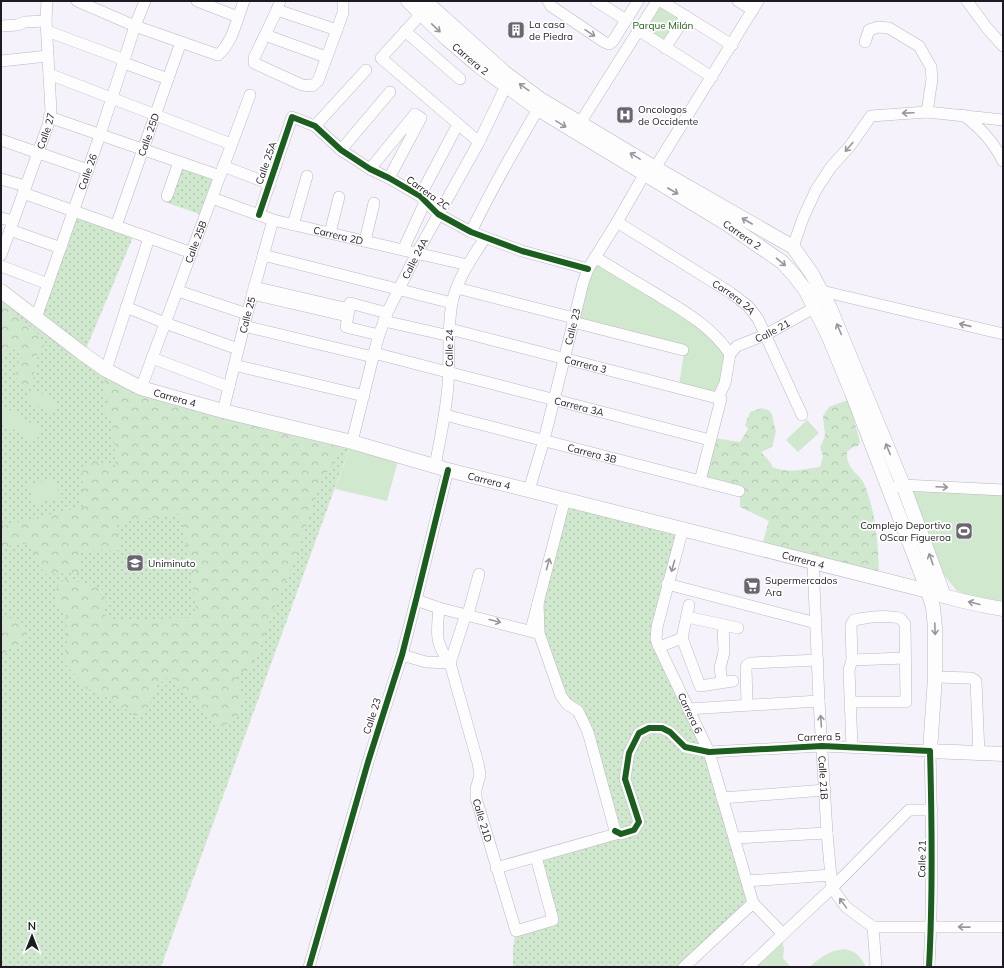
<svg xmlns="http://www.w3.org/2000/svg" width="1004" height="968" font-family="Mulish,sans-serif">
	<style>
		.grass { fill: url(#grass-dots) }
		.forest { fill: url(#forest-crowns) }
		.green { fill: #d0e8ce }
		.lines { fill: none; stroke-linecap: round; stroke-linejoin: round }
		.minor-casing { stroke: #bbb7c0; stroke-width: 12 }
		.major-casing { stroke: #bbb7c0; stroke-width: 15 }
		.minor { stroke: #fefdfe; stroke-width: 11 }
		.major { stroke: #fefdfe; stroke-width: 14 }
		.cycleway-casing { stroke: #fff; stroke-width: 8 }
		.cycleway { stroke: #1b5e20; stroke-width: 6 }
		.oneway { stroke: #99969b }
		.labels { text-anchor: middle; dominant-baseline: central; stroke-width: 3.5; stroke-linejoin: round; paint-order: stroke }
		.poi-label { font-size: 10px; fill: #1e1923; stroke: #fff; text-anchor: start }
		.park-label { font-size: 10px; fill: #206217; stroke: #fff }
		.street-label { font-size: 10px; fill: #1e1923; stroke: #fff }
	</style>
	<defs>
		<pattern id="grass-dots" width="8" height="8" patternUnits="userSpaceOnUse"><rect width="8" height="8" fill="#d0e8ce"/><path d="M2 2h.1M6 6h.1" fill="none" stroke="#b2c6b1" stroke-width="1.8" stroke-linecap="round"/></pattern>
		<pattern id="forest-crowns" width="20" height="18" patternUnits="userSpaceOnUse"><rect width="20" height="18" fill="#d0e8ce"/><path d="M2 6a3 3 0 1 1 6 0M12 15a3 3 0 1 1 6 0" fill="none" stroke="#b2c6b1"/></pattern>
	</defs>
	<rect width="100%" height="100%" fill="#f6f2fb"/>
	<!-- grass -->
	<path class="grass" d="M181,164L216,177L202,215L165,202Z
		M77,217L133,237L86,349L42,316Z
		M1,292L106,370L223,411L349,449L161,967H1Z
		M565,499L683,528L656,639L709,752L753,903L685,967H514L513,965V948L516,931L552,919L536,857L616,834L588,732L567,704L539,633L538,602Z"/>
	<!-- forest -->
	<path class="forest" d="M1,298C5,303 8,309 13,313C24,323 40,330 44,345L37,355L33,383L27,387L19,384L15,370V365L21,360L23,354L9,347L1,357Z
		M107,379L203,413L344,447L322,480L295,559L283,587L253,665L236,677L243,696L237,719L218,729L193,699L169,676L157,686L147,710L143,715H133L116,702L86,688L65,664L67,638L66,614C54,601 49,595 63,580L70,579L103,590L107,605L102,610L109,621L197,617L184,528L180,514L135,520L117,524L120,550L81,551V573L45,574C38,564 35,553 29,543L1,547V526L83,507L80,494L84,487C78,471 84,468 97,460L113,469L115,467V454L112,420L105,411L108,402L102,383Z
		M845,401H849L860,442L858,446L853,447L847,452C847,456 847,461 849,464C853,473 862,477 865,486C876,514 878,543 879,572L762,545L769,521L740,507V489L702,479L714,438L740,442L748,429L745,425L750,412L761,408L768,410L772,414L773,420L776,431L772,447L761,452L771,463L772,467C790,474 802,469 820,467L823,456L820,447L825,436L823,416L829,407Z
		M1,617L17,619L25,625L26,634L20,645L10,649L1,655Z"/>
	<!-- green -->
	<path class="green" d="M660,4L685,18L667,46L642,30Z
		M596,263L692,321L715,338L726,354L716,395L679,385L685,347L577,319L588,278Z
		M32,388L58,403L52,415L26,399Z
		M1,405L43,430L35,442L1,422Z
		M807,420L819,433L798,452L786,440Z
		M351,444L399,457L387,501L335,489Z
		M56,479L60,498L34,504L29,484Z
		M909,490L1003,494V604L987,603L957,591L939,569Z
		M782,940L784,949L783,958L790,966L794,967H754Z
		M845,949C857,952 860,956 866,967H809C822,957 827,951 845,949Z"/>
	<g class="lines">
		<defs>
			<g id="minor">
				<path d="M145,1L135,26L218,55C233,42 237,19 244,1"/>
				<path d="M197,1L238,17"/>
				<path d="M280,1L277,10L254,58V63L302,85L312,86L318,81L343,13V1"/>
				<path d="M548,1L551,6L604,42L609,44L613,41L638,1"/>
				<path d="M596,1L626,20"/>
				<path d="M661,1L732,45"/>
				<path d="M738,1L753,10"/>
				<path d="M967,1L987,28L1003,46"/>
				<path d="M277,10L337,30"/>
				<path d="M421,14L381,58L479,142"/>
				<path d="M2,26L17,25L25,22L46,21"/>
				<path d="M638,30L712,77"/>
				<path d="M47,31L125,60"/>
				<path d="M405,31L460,79"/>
				<path d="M265,35L326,57"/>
				<path d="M865,42L869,30L878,27L889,28L919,46L931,67L932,79L927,112"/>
				<path d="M665,48L686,16"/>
				<path d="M1,61L48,56"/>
				<path d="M124,63L168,79"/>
				<path d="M49,74L231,144"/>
				<path d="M963,115C980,127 994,143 1003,161"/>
				<path d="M49,117L220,176"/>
				<path d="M580,123L657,1"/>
				<path d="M315,126L366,70"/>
				<path d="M1,140L88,170"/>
				<path d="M341,150L390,92"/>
				<path d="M223,166L270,184"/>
				<path d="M655,168L758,1"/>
				<path d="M370,169L415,114L421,118L389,178"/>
				<path d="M1,179L25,186"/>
				<path d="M23,193L192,253"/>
				<path d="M167,196L179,162"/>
				<path d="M420,196L458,124"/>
				<path id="s1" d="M212,198L273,220L468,265"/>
				<path d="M259,215L292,117L315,126L341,150L370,169L389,178L420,196L438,214L471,232L522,251L588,269"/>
				<path d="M1,218L13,221"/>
				<path id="s2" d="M617,222L731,293L748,306L758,319L802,415"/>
				<path d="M293,225L307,176"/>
				<path id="s3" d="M116,226L181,42"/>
				<path d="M10,230L61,248"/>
				<path d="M471,232C491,190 514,150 538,109"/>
				<path d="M330,233L339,197"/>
				<path d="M365,241L374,203"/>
				<path d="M793,247L803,218L816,190L831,167L850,146L871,116L927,112L1003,120"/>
				<path d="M403,250L425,202"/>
				<path id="s4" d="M1,255L48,125L51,111L46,21L47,1"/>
				<path d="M263,255L452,303"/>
				<path d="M595,257C616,270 636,282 656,294C684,311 711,326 730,354"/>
				<path d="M1,266L48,284"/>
				<path d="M254,287L349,309"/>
				<path d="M457,288L574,318"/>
				<path d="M178,291L247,314"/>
				<path d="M822,291L1003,334"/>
				<path d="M252,294L347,316"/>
				<path d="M126,307L165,323L238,349"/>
				<path id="s5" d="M36,318L100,135L135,26L77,1"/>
				<path d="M384,321L450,336"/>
				<path d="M573,322L683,350"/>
				<path d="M244,326L373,357"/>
				<path id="s6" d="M450,329L721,399L700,481"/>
				<path d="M379,335L346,327L350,303L387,313"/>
				<path id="s7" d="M374,353L710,440"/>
				<path d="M152,358L229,387"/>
				<path d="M234,365L364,396"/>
				<path d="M106,370L149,238"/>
				<path id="s8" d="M141,388L250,95"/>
				<path id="s9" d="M718,398L725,383L730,354L737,346L765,335L814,308"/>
				<path id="s10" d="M223,411L247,314L273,220"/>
				<path id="s11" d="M445,415L739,491"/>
				<path id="s12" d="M352,442L374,353L379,335L387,313L417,253L479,142L506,86"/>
				<path id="s13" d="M435,466C440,439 446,413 448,385C450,358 447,330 452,303C457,279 472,258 485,238"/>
				<path d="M896,487L903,485L1003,490"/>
				<path id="s14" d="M529,490L544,440L583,283L588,269L617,222L644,175"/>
				<path id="s15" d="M683,528L657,627L656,639L659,647L709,752L753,903L783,934"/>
				<path id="s16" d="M813,562L819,701L827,833L832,888L846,907L873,927"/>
				<path d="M667,584L816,623"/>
				<path d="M416,600L439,608L537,633"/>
				<path d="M689,605L682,638L700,686L733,681"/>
				<path id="s17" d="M439,608C437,633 434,642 450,663L478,763L480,775L476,789V798L516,931L553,920L536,857"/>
				<path d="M468,614L479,574"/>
				<path d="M687,617L738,628"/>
				<path d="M531,630L565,499"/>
				<path d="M659,647L682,638"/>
				<path d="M402,655L426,662L450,663"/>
				<path d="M852,660L905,658"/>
				<path d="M450,663L466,614"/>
				<path d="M935,677L971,678L976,681L979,754"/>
				<path d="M722,682L720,668L724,652L723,625"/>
				<path d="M850,702H906L905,624L900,618C886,615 868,617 854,620L851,625L852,660L849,670L852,746"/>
				<path d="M747,704L746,668L747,665L751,663L818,660"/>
				<path d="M688,709L819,701"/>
				<path d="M722,798L825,790"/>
				<path d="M615,831L621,834L634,830L639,822L625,779L629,753L639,733L649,728H662L670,732L685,747L709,752L822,746L930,751C932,823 933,895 929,967"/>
				<path d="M735,838L827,833"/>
				<path d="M496,868L616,834L588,732L578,711L567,704L561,696L539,633L538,602"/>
				<path d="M747,881L831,875"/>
				<path d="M873,927H1003"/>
				<path d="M873,927L876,967"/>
				<path d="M309,967L368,762L402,655L416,600L448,470"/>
				<path d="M684,967L753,903"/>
				<path d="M748,967L832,888L909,810H932"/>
			</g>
			<g id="major">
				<path id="s18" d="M408,1L446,38L480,67L538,109L727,224L782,262L794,275L806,291L828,335L852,393L928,591L933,607L935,628V677L930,751L1003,754"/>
				<path d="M425,1L504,72L540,99L655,168L793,247L812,274L830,308L903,485L944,596"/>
				<path id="s19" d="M1,291L82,353L106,370L141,388L223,411L352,442L448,470L928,591C952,599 978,605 1003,609"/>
			</g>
		</defs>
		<!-- minor casing -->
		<use href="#minor" class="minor-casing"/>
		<!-- major casing -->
		<use href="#major" class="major-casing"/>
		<!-- minor -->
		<use href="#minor" class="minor"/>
		<!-- major -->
		<use href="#major" class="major"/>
		<defs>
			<path id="cycleway" d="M259,215L292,117L315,126L341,150L370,169L389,178L420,196L438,214L471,232L522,251L588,269
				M615,831L621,834L634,830L639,822L625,779L629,753L639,733L649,728H662L670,732L685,747L709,752L822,746L930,751C932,823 933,895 929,967
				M309,967L368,762L402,655L416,600L448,470"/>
		</defs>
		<!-- cycleway casing -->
		<use href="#cycleway" class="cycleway-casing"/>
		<!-- cycleway -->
		<use href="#cycleway" class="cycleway"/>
	</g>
	<!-- one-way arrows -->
	<defs><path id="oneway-shaft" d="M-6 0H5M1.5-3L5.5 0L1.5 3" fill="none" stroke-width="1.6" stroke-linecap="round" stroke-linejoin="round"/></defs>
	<g class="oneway">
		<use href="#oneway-shaft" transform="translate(436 28) rotate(44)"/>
		<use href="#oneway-shaft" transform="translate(590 33) rotate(34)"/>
		<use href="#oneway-shaft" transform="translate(524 87) rotate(-144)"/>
		<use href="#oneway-shaft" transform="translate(908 113) rotate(178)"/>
		<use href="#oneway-shaft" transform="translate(561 124) rotate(31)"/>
		<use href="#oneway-shaft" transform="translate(849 147) rotate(130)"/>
		<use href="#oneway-shaft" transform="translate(635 156) rotate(-149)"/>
		<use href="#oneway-shaft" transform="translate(673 191) rotate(30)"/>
		<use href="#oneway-shaft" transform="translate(747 221) rotate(-150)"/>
		<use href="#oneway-shaft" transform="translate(781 262) rotate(40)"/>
		<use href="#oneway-shaft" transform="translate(965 325) rotate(-167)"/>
		<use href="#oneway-shaft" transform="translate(839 329) rotate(-113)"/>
		<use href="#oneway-shaft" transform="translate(888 449) rotate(-112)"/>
		<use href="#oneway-shaft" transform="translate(942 487) rotate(3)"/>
		<use href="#oneway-shaft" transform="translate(931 559) rotate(-110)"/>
		<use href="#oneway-shaft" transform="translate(548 564) rotate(-75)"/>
		<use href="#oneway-shaft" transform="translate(673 566) rotate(106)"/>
		<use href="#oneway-shaft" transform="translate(974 603) rotate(-166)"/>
		<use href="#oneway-shaft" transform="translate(495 621) rotate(14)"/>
		<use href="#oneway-shaft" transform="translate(935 629) rotate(88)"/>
		<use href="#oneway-shaft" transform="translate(821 721) rotate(-94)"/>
		<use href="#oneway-shaft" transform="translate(843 903) rotate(-126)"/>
		<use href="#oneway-shaft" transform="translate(964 927) rotate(-179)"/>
	</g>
	<!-- icons -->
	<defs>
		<symbol id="building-square" viewBox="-11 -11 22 22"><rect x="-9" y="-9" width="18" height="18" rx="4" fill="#6a656f" stroke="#fff"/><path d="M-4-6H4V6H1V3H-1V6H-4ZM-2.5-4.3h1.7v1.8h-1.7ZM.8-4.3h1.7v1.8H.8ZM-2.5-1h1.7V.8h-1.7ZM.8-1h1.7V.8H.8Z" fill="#fff"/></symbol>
		<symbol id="hospital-square" viewBox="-11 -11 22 22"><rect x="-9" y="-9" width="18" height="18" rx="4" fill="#6a656f" stroke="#fff"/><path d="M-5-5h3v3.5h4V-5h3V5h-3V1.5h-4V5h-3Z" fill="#fff"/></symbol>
		<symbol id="stadium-square" viewBox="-11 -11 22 22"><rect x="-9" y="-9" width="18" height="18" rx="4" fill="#6a656f" stroke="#fff"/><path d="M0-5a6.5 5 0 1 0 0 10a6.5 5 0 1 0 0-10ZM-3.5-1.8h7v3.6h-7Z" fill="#fff"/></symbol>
		<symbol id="university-square" viewBox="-11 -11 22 22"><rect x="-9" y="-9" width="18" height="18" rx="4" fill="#6a656f" stroke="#fff"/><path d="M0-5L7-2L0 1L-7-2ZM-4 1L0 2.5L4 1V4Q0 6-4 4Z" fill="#fff"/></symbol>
		<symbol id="supermarket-square" viewBox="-11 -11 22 22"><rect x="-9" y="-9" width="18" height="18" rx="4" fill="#6a656f" stroke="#fff"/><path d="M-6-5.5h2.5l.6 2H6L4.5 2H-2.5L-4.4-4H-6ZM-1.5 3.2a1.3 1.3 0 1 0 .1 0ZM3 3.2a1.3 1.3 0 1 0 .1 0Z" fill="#fff"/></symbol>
	</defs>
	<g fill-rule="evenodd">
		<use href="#building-square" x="506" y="20" width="20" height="20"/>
		<use href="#hospital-square" x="615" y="105" width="20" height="20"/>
		<use href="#stadium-square" x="954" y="521" width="20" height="20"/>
		<use href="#university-square" x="125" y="553" width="20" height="20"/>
		<use href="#supermarket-square" x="742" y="576" width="20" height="20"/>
	</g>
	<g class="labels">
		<!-- poi labels -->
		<g class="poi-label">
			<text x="529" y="24">La casa<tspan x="529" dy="12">de Piedra</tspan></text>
			<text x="638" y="109">Oncologos<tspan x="638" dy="12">de Occidente</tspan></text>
			<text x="951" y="525" text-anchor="end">Complejo Deportivo<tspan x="951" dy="12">OScar Figueroa</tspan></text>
			<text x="148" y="563">Uniminuto</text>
			<text x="765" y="580">Supermercados<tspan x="765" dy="12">Ara</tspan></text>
		</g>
		<!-- park labels -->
		<g class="park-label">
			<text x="663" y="25">Parque Milán</text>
		</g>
		<!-- street labels -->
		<g class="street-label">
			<text stroke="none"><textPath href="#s18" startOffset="85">Carrera 2</textPath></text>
			<text stroke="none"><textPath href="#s4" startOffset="132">Calle 27</textPath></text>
			<text stroke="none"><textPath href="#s3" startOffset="97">Calle 25D</textPath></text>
			<text transform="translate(266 163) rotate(-71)">Calle 25A</text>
			<text stroke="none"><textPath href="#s5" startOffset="155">Calle 26</textPath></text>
			<text transform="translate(428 193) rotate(36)">Carrera 2C</text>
			<text stroke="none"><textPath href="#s1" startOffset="132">Carrera 2D</textPath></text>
			<text stroke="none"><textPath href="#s18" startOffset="409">Carrera 2</textPath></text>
			<text stroke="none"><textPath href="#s8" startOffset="156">Calle 25B</textPath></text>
			<text stroke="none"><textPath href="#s12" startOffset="195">Calle 24A</textPath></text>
			<text stroke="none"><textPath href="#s2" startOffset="139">Carrera 2A</textPath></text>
			<text stroke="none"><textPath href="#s10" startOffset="99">Calle 25</textPath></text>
			<text stroke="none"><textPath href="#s14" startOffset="169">Calle 23</textPath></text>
			<text stroke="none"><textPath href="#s9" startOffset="95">Calle 21</textPath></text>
			<text stroke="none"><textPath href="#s13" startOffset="119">Calle 24</textPath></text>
			<text stroke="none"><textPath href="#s6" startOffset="140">Carrera 3</textPath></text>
			<text stroke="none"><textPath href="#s19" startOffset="206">Carrera 4</textPath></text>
			<text stroke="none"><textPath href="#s7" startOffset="212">Carrera 3A</textPath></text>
			<text stroke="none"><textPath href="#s11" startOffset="152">Carrera 3B</textPath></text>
			<text stroke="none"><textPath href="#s19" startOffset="531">Carrera 4</textPath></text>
			<text stroke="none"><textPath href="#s19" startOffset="855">Carrera 4</textPath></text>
			<text stroke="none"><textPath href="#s15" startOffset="196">Carrera 6</textPath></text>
			<text transform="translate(372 716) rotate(-72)">Calle 23</text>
			<text transform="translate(819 737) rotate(-1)">Carrera 5</text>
			<text stroke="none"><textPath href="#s16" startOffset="216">Calle 21B</textPath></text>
			<text stroke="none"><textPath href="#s17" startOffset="221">Calle 21D</textPath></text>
			<text transform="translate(922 859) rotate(-89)">Calle 21</text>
		</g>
	</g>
	<!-- border -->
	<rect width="1004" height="968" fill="none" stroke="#1e1923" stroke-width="4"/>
	<!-- north arrow -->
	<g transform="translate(32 936)" stroke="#ffffff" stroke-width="3" paint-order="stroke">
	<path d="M0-3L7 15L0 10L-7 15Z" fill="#1e1923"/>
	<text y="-6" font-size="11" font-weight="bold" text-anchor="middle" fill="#1e1923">N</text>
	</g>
</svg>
